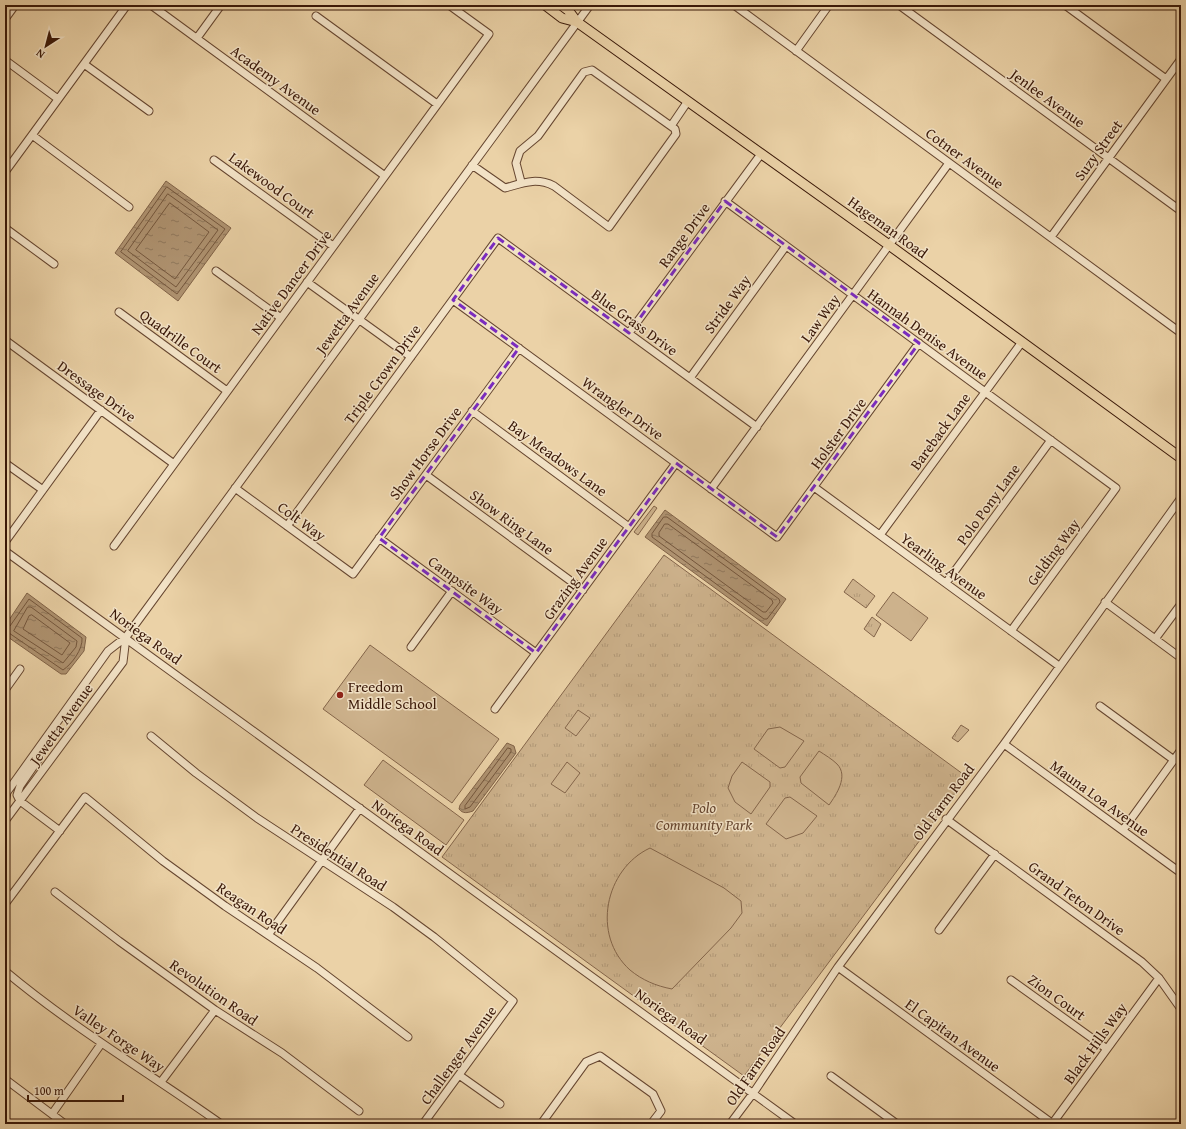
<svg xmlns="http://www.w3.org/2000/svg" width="1186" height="1129" font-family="'Gentium Book Plus',serif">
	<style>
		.grass { fill: url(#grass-tufts); stroke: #84654a }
		.pitch { fill: #cdb28c; stroke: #84654a }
		.water { fill: url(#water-ripples); stroke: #806247 }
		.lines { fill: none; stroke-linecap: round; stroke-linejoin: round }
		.shore { stroke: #74563c; stroke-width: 1 }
		.minor-casing { stroke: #664630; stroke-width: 9 }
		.major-casing { stroke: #3a1808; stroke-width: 11 }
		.minor { stroke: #f2e2c6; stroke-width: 7 }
		.major { stroke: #ebd2a7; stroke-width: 9 }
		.marked { fill: none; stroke: #7b2cbf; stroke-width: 3; stroke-dasharray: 8 5; stroke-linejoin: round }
		.poi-dot { fill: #8f2418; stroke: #f2e2c6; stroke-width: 1.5 }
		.labels { text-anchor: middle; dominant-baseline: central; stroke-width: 3; stroke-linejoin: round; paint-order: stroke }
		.street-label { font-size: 15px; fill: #3a1808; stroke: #f2e2c6 }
		.poi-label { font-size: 15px; fill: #3a1808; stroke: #f2e2c6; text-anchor: start }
		.park-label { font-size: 15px; font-style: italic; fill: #664630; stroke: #f2e2c6 }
	</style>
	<defs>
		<pattern id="grass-tufts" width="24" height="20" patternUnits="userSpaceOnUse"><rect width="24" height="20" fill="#cdb28c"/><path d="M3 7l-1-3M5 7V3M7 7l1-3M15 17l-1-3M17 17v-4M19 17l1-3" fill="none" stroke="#b19877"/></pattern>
		<pattern id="water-ripples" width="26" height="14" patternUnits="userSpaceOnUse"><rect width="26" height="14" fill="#af9371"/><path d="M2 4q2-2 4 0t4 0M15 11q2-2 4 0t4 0" fill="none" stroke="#8f775b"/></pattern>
	</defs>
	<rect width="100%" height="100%" fill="#ebd2a7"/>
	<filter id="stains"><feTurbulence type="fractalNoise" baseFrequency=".005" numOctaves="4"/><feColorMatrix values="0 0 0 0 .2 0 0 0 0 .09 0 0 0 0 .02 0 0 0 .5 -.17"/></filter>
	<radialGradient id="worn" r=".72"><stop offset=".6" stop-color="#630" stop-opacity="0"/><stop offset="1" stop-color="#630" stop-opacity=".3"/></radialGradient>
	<!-- grass -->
	<path class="grass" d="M654,506L657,508L638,535L634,532Z
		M664,555L967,777L744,1076L442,857Z
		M853,579L875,596L866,608L844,592Z
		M872,617L881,624L874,637L864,629Z
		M961,725L969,730L958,742L952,738Z"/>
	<!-- pitch -->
	<path class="pitch" d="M893,592L928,618L911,641L876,615Z
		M370,645L499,739L452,803L323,709Z
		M578,710L590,718L576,736L565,728Z
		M780,727L804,741L785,767L780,768L754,749L768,729Z
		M819,751C825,755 832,759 837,764C849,776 836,795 829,805L801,783L800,777Z
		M383,760L464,820L446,845L364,785Z
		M567,762L580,773L565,793L551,784Z
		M742,762L770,782V787L751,814L735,802L728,788L732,776Z
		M790,797L817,816L803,833L786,839L766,824L785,798Z
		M650,848L724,888L741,901L742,913L731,928L672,989C656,986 642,980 630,970C591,935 605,869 650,848Z"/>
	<!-- water -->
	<path class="water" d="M166,181L231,228L178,301L115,253Z
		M665,510L786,599L767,626L645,537Z
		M27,593L86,637L84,651L66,674H61L5,635V626Z
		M507,743L514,746L516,753L473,811C467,813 463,814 459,809L460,805Z"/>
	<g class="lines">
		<!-- shore -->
		<path class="shore" d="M167,187L225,229L177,294L121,252Z
			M168,194L218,230L176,287L128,251Z
			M170,203L209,232L175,279L136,250Z
			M664,517H667L779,599L780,602L767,619H764L652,537V534Z
			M665,524H668L772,600L773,603L766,612H763L659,536V533Z
			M28,607H31L77,641L76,647L63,663L14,631Z
			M32,615L70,643L62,655L23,629L29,616Z
			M5,628L10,626L29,599L82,638C83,649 72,664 63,670L9,633L5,632
			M508,748L511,749V752L470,807L465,809V806Z"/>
		<defs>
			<path id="minor" d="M151,5L385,176
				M734,5L1181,333
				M899,5L1181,211
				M1065,5L1166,79
				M316,16L437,104
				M5,19L13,8
				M197,38L221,5
				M796,51L829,5
				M5,60L58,99
				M84,64L149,111
				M671,126L688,101
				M32,135L129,207
				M214,160L333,246
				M472,165L505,188C523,183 536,177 554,186L609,227L676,134L675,129L592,70L584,72L538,136L520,151L516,163L521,182
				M5,172L127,5
				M725,201L1116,488L1011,631
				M5,228L54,264
				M1051,237L1181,59
				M216,271L281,318
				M307,282L411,357
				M453,300L777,537L919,343
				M119,312L227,391
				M629,333L761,154
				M5,340L174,464
				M690,378L786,246
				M472,411L629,527
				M5,463L43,490
				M426,475L583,590
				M814,487L1059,666
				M235,488L353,574L519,348
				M711,489L949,163
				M287,526L498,238L757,427
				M880,535L1022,342
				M379,538L536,653
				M5,542L101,410
				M114,546L489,34L449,5
				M5,551L795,1124
				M946,583L1051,440
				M1105,602L1181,658
				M1155,639L1181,604
				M411,647L452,591
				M5,690L20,669
				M1100,706L1174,760
				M495,709L676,463
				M151,736L196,773L257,818L393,907L434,937L513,1001L423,1124
				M1004,744L1181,873
				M42,747L38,760L20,786L17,795L20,801L60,831
				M5,795L108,651L126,637L590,5
				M5,805L7,791
				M946,819L1142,962L1159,978L1181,1009
				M5,821L123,662L126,637
				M1123,830L1181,750
				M55,892L119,941L215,1010L282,1053L359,1111
				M5,904L85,797L163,861L225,906L317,968L408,1037
				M939,930L995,854
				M268,935L360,808
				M838,967L1053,1124
				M5,971C73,1028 149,1073 221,1124
				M1011,980L1107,1049
				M459,1075L500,1104
				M831,1076L897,1124
				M5,1079L65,1124
				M161,1082L215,1010
				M52,1114L101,1044
				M541,1124L586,1062L600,1056L653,1094L661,1111L651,1124
				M730,1124L754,1092L838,967L1004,744L1181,498
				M1052,1124L1159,978"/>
			<path id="major" d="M545,5L562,18L577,22
				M561,5L568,10L577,22L889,245L1181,458"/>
		</defs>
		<!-- minor casing -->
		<use href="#minor" class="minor-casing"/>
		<!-- major casing -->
		<use href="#major" class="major-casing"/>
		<!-- minor -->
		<use href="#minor" class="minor"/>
		<!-- major -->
		<use href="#major" class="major"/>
	</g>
	<!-- marked area -->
	<path class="marked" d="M725,201L919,343L777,537L676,463L536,653L379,538L519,348L453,300L498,238L629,333Z"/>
	<!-- markers -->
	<circle class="poi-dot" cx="340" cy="695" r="4"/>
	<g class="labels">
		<!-- street labels -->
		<g class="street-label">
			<text transform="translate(276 80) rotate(36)">Academy Avenue</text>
			<text transform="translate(1048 98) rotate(36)">Jenlee Avenue</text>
			<text transform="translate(1098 150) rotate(-54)">Suzy Street</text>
			<text transform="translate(965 158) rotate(36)">Cotner Avenue</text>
			<text transform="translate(272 185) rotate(36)">Lakewood Court</text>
			<text transform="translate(888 227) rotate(36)">Hageman Road</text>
			<text transform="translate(684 235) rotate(-54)">Range Drive</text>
			<text transform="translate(291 282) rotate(-54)">Native Dancer Drive</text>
			<text transform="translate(727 304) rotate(-54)">Stride Way</text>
			<text transform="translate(347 313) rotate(-54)">Jewetta Avenue</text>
			<text transform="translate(820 318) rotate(-54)">Law Way</text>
			<text transform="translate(635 322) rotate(36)">Blue Grass Drive</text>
			<text transform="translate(928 334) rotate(36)">Hannah Denise Avenue</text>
			<text transform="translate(181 341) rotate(36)">Quadrille Court</text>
			<text transform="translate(382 374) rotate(-54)">Triple Crown Drive</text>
			<text transform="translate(97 391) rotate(36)">Dressage Drive</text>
			<text transform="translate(623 408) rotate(36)">Wrangler Drive</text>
			<text transform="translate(940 431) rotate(-54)">Bareback Lane</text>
			<text transform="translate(838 433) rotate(-54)">Holster Drive</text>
			<text transform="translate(425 453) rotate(-54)">Show Horse Drive</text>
			<text transform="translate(558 458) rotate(36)">Bay Meadows Lane</text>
			<text transform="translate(988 504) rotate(-54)">Polo Pony Lane</text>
			<text transform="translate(302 521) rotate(36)">Colt Way</text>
			<text transform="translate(512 522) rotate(36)">Show Ring Lane</text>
			<text transform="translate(1053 552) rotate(-54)">Gelding Way</text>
			<text transform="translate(944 566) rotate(36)">Yearling Avenue</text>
			<text transform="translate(575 578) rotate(-54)">Grazing Avenue</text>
			<text transform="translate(466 585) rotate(36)">Campsite Way</text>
			<text transform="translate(146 636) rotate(36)">Noriega Road</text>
			<text transform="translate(61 724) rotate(-54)">Jewetta Avenue</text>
			<text transform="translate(1100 798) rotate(36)">Mauna Loa Avenue</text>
			<text transform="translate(943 802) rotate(-53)">Old Farm Road</text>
			<text transform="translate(408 827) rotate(36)">Noriega Road</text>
			<text transform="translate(339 857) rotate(33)">Presidential Road</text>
			<text transform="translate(1077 898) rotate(36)">Grand Teton Drive</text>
			<text transform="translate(252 908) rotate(34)">Reagan Road</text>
			<text transform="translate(214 992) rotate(35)">Revolution Road</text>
			<text transform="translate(1057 997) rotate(36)">Zion Court</text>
			<text transform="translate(671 1016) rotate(36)">Noriega Road</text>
			<text transform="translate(953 1035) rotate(36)">El Capitan Avenue</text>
			<text transform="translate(119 1038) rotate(34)">Valley Forge Way</text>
			<text transform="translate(1095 1043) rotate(-54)">Black Hills Way</text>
			<text transform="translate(458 1055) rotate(-54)">Challenger Avenue</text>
			<text transform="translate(755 1066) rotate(-55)">Old Farm Road</text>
		</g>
		<!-- poi labels -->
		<g class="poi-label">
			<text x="348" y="686">Freedom<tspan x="348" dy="17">Middle School</tspan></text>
		</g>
		<!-- park labels -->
		<g class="park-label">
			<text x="704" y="807">Polo<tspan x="704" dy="17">Community Park</tspan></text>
		</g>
	</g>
	<!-- margin -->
	<rect width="1186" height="1129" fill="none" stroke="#ebd2a7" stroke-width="20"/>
	<rect x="6" y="6" width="1174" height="1117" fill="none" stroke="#3a1808" stroke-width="2"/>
	<rect x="10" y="10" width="1166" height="1109" fill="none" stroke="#3a1808"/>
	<!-- north arrow -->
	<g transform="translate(46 46) rotate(216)" stroke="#f2e2c6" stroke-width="3" paint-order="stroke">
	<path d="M0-3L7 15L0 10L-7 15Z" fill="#3a1808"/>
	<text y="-6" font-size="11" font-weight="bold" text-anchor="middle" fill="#3a1808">N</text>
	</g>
	<!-- scale -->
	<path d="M28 1095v6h95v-6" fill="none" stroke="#3a1808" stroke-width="2"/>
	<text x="34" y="1095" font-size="12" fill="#3a1808" stroke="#f2e2c6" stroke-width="3" paint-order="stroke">100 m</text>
	<rect width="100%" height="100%" filter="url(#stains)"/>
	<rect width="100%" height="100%" fill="url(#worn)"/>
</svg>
